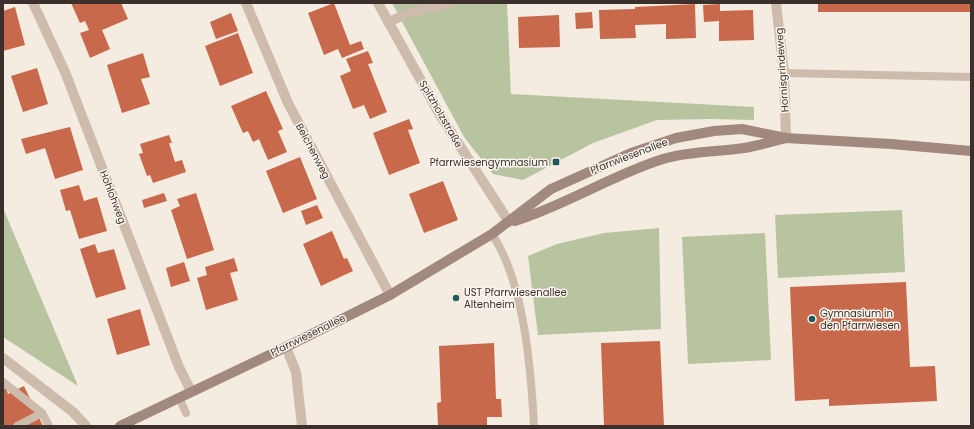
<svg xmlns="http://www.w3.org/2000/svg" width="974" height="429" font-family="Poppins,sans-serif">
	<style>
		.green { fill: #b8c4a0 }
		.building { fill: #c8694b }
		.lines { fill: none; stroke-linecap: round; stroke-linejoin: round }
		.lane { stroke: #cdbbac; stroke-width: 8 }
		.street { stroke: #cdbbac; stroke-width: 10 }
		.secondary { stroke: #a18a7d; stroke-width: 10 }
		.poi-dot { fill: #1f5a5e; stroke: #fbf5ee; stroke-width: 1.5 }
		.labels { text-anchor: middle; dominant-baseline: central; stroke-width: 3; stroke-linejoin: round; paint-order: stroke }
		.street-label { font-size: 10px; fill: #3b302b; stroke: #fbf5ee }
		.poi-label { font-size: 10px; fill: #3b302b; stroke: #fbf5ee; text-anchor: start }
	</style>
	<rect width="100%" height="100%" fill="#f4ebe1"/>
	<!-- green -->
	<path class="green" d="M392,3H507L511,94L754,107V120L711,119L657,120L593,143L523,180L493,174L464,137Z
		M3,208L78,386L3,337Z
		M902,210L905,272L778,278L775,215Z
		M659,228L661,329L538,335L528,256L557,244L604,233Z
		M765,233L771,360L688,364L682,237Z"/>
	<!-- building -->
	<path class="building" d="M71,3H121L128,19L102,30L110,49L90,58L80,33L89,30L85,21L80,23Z
		M334,3L350,45L361,41L364,49L342,58L338,49L324,55L308,13Z
		M818,3H971V12H818Z
		M695,4L696,38L666,39V24L635,25L636,38L600,39L599,10L635,9V7Z
		M720,4V11L753,10L754,40L719,41V21L704,22L703,5Z
		M15,7L25,45L3,51V11Z
		M592,12L593,28L576,29L575,13Z
		M231,13L238,31L216,39L210,22Z
		M559,15L560,47L519,48L518,17Z
		M238,33L253,73L220,86L205,46Z
		M368,51L373,63L368,64L387,112L370,119L364,105L353,109L340,76L351,71L346,59Z
		M143,53L150,77L141,79L150,104L122,113L107,65Z
		M37,68L48,104L23,112L11,76Z
		M266,91L283,129L278,131L287,152L268,160L259,139L253,142L248,131L243,133L231,106Z
		M409,119L413,129L408,130L420,163L389,175L373,133Z
		M70,127L83,170L55,179L45,148L26,154L21,139Z
		M169,135L172,143H169L175,162L182,160L186,172L153,183L150,175L147,176L139,154L143,153L140,144Z
		M300,157L317,199L283,213L266,171Z
		M443,181L458,220L424,233L409,194Z
		M79,185L84,201L97,197L107,231L79,239L70,210L66,211L60,190Z
		M164,193L167,201L144,208L142,200Z
		M196,193L214,250L187,259L171,210L180,206L177,199Z
		M317,205L323,218L306,225L301,211Z
		M332,231L344,259L347,258L353,271L321,286L303,244Z
		M95,244L98,253L114,249L126,289L96,298L80,249Z
		M234,258L238,271L230,273L238,300L206,310L197,278L207,275L205,267Z
		M184,262L190,281L171,287L166,268Z
		M906,282L910,367L935,366L937,401L829,406V399L795,401L790,287Z
		M458,293L461,298L455,303L451,298Z
		M140,309L150,345L117,355L107,319Z
		M660,341L664,426H604L601,343Z
		M494,343L496,399H501L502,417H487V426H438L437,403L441,402L439,346Z
		M24,386L43,426H3V389L6,388L8,394Z"/>
	<g class="lines">
		<!-- lane -->
		<path class="lane" d="M784,73L971,77
			M492,234C524,282 531,368 534,426
			M3,382L42,413L49,426
			M179,397L186,413
			M17,426L42,413"/>
		<!-- street -->
		<path class="street" d="M33,3L65,72L179,367L191,391
			M246,3L288,103L390,295
			M378,3L440,115L509,222
			M776,3L784,73L786,138
			M388,22L412,12L450,3
			M286,347L296,372L302,426
			M3,358L73,412L86,426"/>
		<!-- secondary -->
		<path class="secondary" d="M515,221C566,205 612,175 663,159C690,151 717,152 744,148C757,146 770,142 783,139
			M120,426L286,347L390,295L492,234L551,189L631,153L676,138L714,131L742,129L786,138L891,144L971,151"/>
	</g>
	<!-- markers -->
	<g class="poi-dot">
		<rect x="552" y="158" width="8" height="8" rx="2"/>
		<circle cx="456" cy="298" r="4"/>
		<circle cx="812" cy="319" r="4"/>
	</g>
	<g class="labels">
		<!-- street labels -->
		<g class="street-label">
			<text transform="translate(782 70) rotate(-94)">Hornisgrindeweg</text>
			<text transform="translate(441 114) rotate(60)">Spitzholzstraße</text>
			<text transform="translate(313 151) rotate(62)">Belchenweg</text>
			<text transform="translate(629 156) rotate(-21)">Pfarrwiesenallee</text>
			<text transform="translate(113 197) rotate(69)">Hohlohweg</text>
			<text transform="translate(308 335) rotate(-26)">Pfarrwiesenallee</text>
		</g>
		<!-- poi labels -->
		<g class="poi-label">
			<text x="548" y="162" text-anchor="end">Pfarrwiesengymnasium</text>
			<text x="464" y="292">UST Pfarrwiesenallee<tspan x="464" dy="12">Altenheim</tspan></text>
			<text x="820" y="313">Gymnasium in<tspan x="820" dy="12">den Pfarrwiesen</tspan></text>
		</g>
	</g>
	<!-- border -->
	<rect width="974" height="429" fill="none" stroke="#3b302b" stroke-width="8"/>
</svg>
